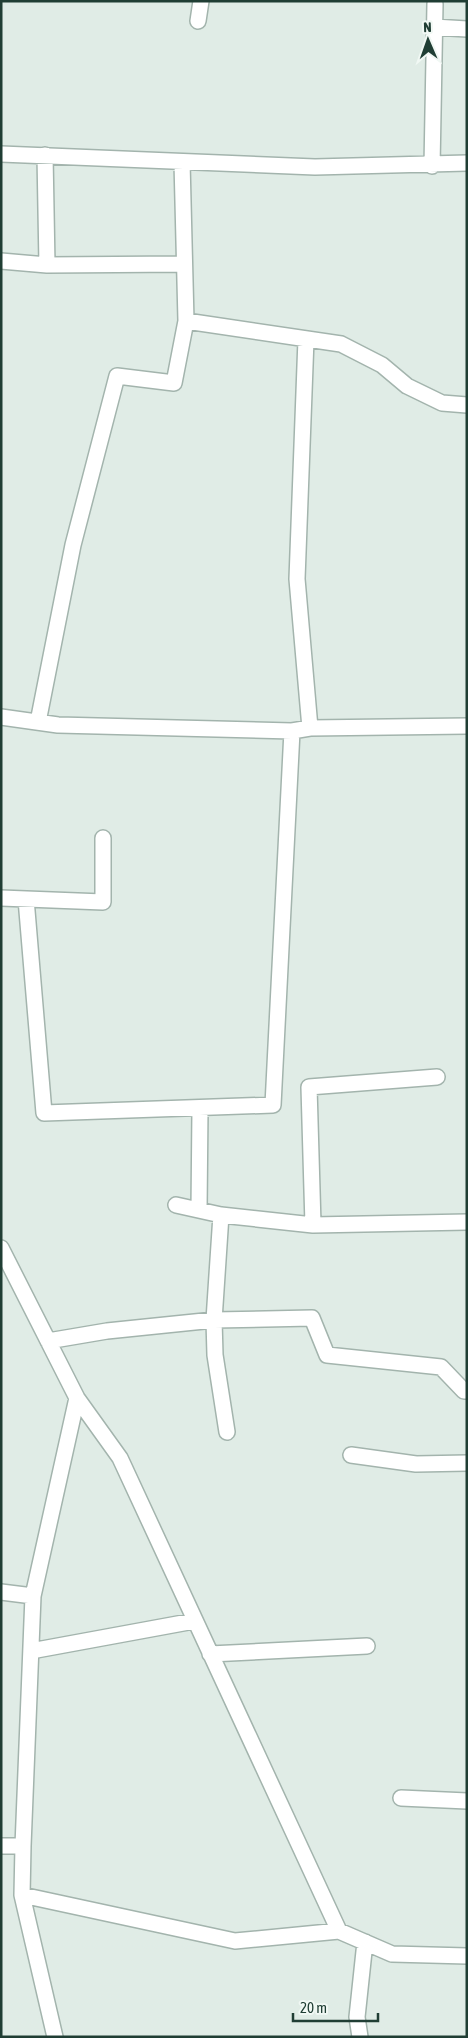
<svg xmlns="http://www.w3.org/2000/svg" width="468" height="2038" font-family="'Asap Condensed',sans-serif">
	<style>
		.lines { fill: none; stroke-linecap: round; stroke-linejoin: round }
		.street-casing { stroke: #a3b4ad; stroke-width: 18 }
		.street { stroke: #fff; stroke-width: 15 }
	</style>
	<rect width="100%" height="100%" fill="#e0ece6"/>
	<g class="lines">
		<defs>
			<path id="street" d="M198,21L201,1
				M434,27L467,29
				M1,154L315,167L467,163
				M45,155L47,265
				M432,166L435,4
				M1,261L47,265L184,264
				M186,321L341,344L382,365L407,386L442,403L467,405
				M306,339L297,579L310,728
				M1,717L58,725L292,731L310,728L467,726
				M38,722L73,545L117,376L174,383L186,321L182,162
				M1,898L103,902V838
				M26,899L44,1113L273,1105L292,731
				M176,1205L221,1215L313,1225L467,1222
				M199,1210L200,1109
				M221,1215L214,1320L215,1355L227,1432
				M313,1225L309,1087L437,1077
				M1,1248L77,1398L120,1458L339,1931
				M48,1341L107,1331L214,1320L312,1318L327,1355L441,1367L464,1391H467
				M351,1455L416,1464L467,1463
				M1,1592L33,1596
				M31,1651L194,1621
				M210,1654L367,1646
				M401,1798L467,1801
				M1,1846H23
				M22,1895L235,1941L339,1931L392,1954L467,1956
				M55,2037L22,1895L23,1846L33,1596L77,1398
				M360,2037L357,2017L365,1942"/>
		</defs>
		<!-- street casing -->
		<use href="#street" class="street-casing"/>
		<!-- street -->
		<use href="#street" class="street"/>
	</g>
	<!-- border -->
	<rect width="468" height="2038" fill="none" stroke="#203e34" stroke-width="5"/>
	<!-- north arrow -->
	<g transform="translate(428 40) rotate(358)" stroke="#f1f8f4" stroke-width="4" paint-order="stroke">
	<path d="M0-4L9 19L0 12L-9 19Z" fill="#203e34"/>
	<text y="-8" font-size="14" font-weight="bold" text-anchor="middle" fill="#203e34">N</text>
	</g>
	<!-- scale -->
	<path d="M293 2013v8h85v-8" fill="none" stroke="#203e34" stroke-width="2.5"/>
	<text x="300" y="2013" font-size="15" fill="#203e34" stroke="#f1f8f4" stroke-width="4" paint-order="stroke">20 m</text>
</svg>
